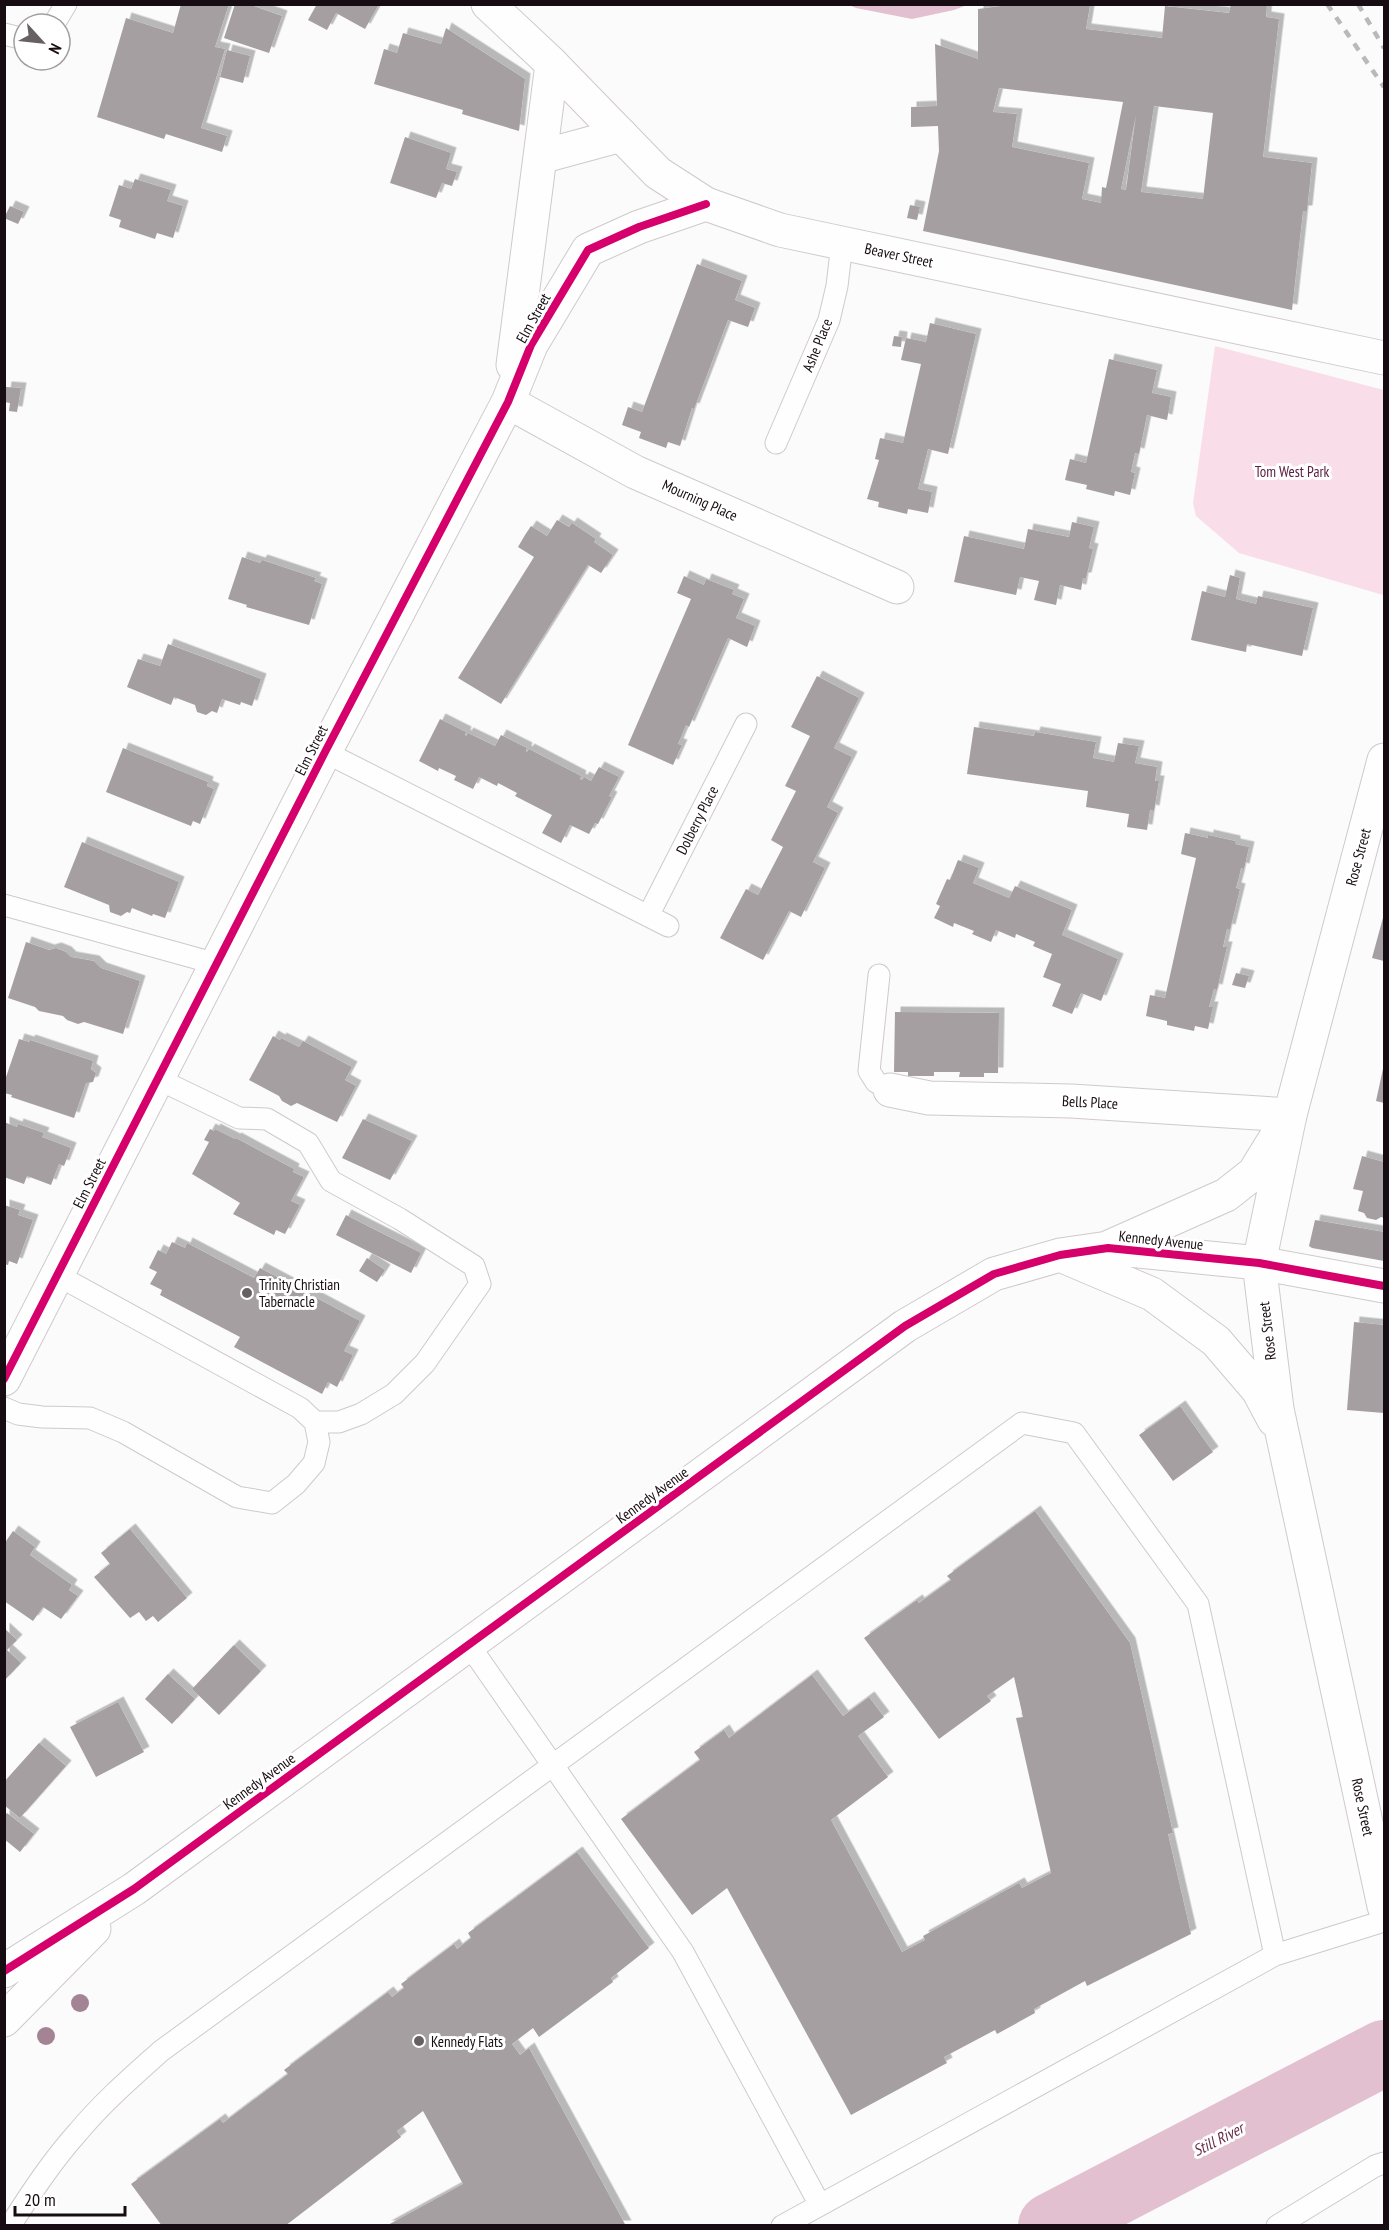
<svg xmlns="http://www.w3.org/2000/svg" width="1389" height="2230" font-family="'PT Sans Narrow',sans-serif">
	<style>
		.green { fill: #f9deea }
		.water { fill: #e2c0d0 }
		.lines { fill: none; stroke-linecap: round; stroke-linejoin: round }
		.river { stroke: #e2c0d0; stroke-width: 66 }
		.building { fill: #a69fa2; fill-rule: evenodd; filter: url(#shadow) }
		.lane-casing { stroke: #d0c9cc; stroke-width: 23 }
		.street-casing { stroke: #d0c9cc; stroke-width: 35 }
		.secondary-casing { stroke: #d0c9cc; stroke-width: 35 }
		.lane { stroke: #fefefe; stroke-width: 21 }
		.street { stroke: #fefefe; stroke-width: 33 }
		.secondary { stroke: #fefefe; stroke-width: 33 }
		.rail { stroke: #bab9b9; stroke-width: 4.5; stroke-dasharray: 8 8; stroke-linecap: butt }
		.cycleway-casing { stroke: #fff; stroke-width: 11 }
		.cycleway { stroke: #d6006c; stroke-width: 8 }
		.tree { fill: #a48394 }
		.poi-dot { fill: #676063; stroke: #fff; stroke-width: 2 }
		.labels { text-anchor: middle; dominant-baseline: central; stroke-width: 6; stroke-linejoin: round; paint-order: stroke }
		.street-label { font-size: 15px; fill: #170c11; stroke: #fff }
		.park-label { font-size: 15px; fill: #5c2140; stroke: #fff }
		.poi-label { font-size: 15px; fill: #170c11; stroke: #fff; text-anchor: start }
		.water-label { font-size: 16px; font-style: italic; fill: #6a2e4c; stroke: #fff }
	</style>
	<defs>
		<filter id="shadow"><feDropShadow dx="5.5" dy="-5.5" stdDeviation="0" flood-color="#0004"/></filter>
	</defs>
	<rect width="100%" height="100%" fill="#fbfbfb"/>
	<!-- green -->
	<path class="green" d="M1215,346L1384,390V586L1383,595L1239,553L1196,516L1193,503Z"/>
	<!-- water -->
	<path class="water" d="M849,5H967L954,10L912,19L856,8Z"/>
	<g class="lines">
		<!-- river -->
		<path class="river" d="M1051,2226L1384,2053"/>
	</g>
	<!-- building -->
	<path class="building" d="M181,4H229L215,47L225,49L201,128L227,136L222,152L166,134L164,139L97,117L126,18L173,33Z
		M235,4H248L282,16L269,53L224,38Z
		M317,4H379L365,29L336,13L327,30L308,20Z
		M1231,4H1267L1266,17L1279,19L1263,157L1312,163L1307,211H1303L1292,310L923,231L939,151L938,126L911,127V107L937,106L935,44L978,59V9L1009,5H1090L1086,29L1162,38L1165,6L1229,13ZM999,88L1123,102L1106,188L1102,187L1101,203L1082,199L1089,163L1012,147L1017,114L993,112ZM1154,106L1213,113L1203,199L1141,192ZM1136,115L1126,190L1121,189Z
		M446,28L525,79L519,131L462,114L463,110L374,84L384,49L397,53L403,33L441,44Z
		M227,50L250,56L243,83L220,77Z
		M405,137L451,153L446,169L457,172L452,186L442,183L436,198L390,183Z
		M135,179L171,190L167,201L183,206L173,238L157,233L155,239L119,227L121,220L109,216L119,185L131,189Z
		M910,205L920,207L917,220L907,218Z
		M10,206L24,212L18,224L4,218Z
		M697,264L742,281L735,300L755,308L748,327L728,320L694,409L692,408L680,446L668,442L666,448L639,438L641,432L622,425L628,407L642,412Z
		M930,323L976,334L948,454L928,449L918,489L932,492L928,513L908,509L907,514L878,507L879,502L867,499L879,460L875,459L880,438L903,443L921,364L901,360L906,338L926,342Z
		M894,336L902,337L901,347L892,346Z
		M1109,359L1157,370L1152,393L1171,397L1167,420L1147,415L1139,454L1135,453L1131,472L1135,473L1130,495L1115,491L1114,496L1086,489L1087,485L1065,480L1070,459L1086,463Z
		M6,387L21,388L17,412L9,411L10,403L4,402Z
		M557,520L569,527L572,523L596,539L594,542L613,555L601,573L588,565L501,704L458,678L534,557L518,547L525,535L531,526L547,536Z
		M1072,522L1094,527L1089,548L1093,549L1086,578H1083L1081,590L1060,585L1056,605L1034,600L1039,581L1020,577L1016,595L954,582L964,536L1024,549L1028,529L1069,537Z
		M242,557L260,563L262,560L316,578L314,581L322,584L309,625L246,607L247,605L228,599Z
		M1230,575L1240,578L1236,599L1256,604L1258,596L1313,608L1302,656L1247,644L1246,652L1191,640L1202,591L1225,597Z
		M684,576L704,585L706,579L734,590L732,594L744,599L736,618L755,626L747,647L728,638L689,727L686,725L678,744L682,745L673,765L628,745L691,599L677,593Z
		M168,644L261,679L252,706L241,702L240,705L222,699L217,713L212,711L206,715L197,712L195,705L174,697L171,705L127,687L138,659L160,666Z
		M817,676L859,698L834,748L852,757L827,807L838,813L813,862L825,868L801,917L789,911L763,960L720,938L746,889L758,895L783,847L771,840L796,791L785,786L810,736L791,727Z
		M440,719L466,732L465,735L466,736L468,733L495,746L501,735L527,748L526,751L527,752L529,749L581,776L580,779L582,780L584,777L591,781L599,767L619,777L609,796L612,797L598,824L595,823L589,834L570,825L561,843L542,833L552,815L515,796L517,793L498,783L497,786L479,777L473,789L454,780L456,776L439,768L438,771L419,761Z
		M974,727L1034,736L1035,732L1096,742L1093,758L1114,762L1118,743L1139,746L1135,763L1157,767L1155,781H1159L1154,811L1150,810L1147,830L1127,827L1129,814L1086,807L1088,791L967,774Z
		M123,748L208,782L207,786L214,789L200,824L193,821L191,826L106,792Z
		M1185,833L1208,838V835L1235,841V844L1249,847L1244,869L1241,868L1239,877L1236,888L1240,889L1230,930L1227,929L1223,947H1227L1217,990L1214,989L1209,1007H1213L1208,1029L1195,1026L1194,1031L1167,1025V1021L1146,1016L1150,995L1165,998L1196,858L1181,854Z
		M82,842L179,882L165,918L153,914L152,916L132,908L130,913L127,912L121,916L110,912L109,905L64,887Z
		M958,860L979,868L973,883L1009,898L1015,886L1072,910L1062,935L1118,959L1101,1001L1081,993L1072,1014L1052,1006L1061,984L1043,977L1052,954L1033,946L1035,942L1016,934L1015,938L996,930L991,942L972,934L974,931L954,923L953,927L934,918L940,906L936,904L947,879L950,880Z
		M1384,914V961L1372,958Z
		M26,942L49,950L56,948L66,952L71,957L94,961L101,968L140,981L123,1034L84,1022L78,1024L67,1020L63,1016L39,1011L35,1007L8,998Z
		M1236,973L1249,976L1245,988L1232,985Z
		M895,1012L999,1013L998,1073H984V1077H959L960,1072H934V1076H908V1072H894Z
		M273,1036L280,1040L281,1038L299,1047L303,1041L352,1067L345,1080L356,1086L337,1122L297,1103L291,1106L282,1101L279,1096L249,1080Z
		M19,1039L29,1042L30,1040L93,1061L91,1069L96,1073L93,1082L86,1083L74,1118L11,1097L12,1095L4,1093V1083Z
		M1384,1064V1103L1376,1101Z
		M363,1119L412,1141L390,1180L342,1158Z
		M4,1122L17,1127L18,1124L44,1133L42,1137L71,1148L64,1166L59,1164L51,1185L27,1176L24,1184L4,1177Z
		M210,1129L214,1131L215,1129L235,1139L236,1138L294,1169L293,1172L304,1177L291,1201L300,1205L285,1234L276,1230L274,1235L233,1214L240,1203L192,1174L209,1142L204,1140Z
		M1362,1156L1384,1162V1218L1381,1217L1376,1220L1367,1218L1364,1213L1358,1211L1363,1191L1353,1189Z
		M4,1205L20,1210L18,1215L33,1220L17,1264L9,1261L8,1265L4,1264Z
		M346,1215L421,1253L411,1273L336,1235Z
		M1315,1220L1384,1232V1261L1312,1248L1309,1246Z
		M172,1242L185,1248L187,1243L254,1278L260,1268L360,1321L344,1351L353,1355L337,1387L328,1382L322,1394L234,1347L240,1337L160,1295L162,1290L150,1284L157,1272L149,1268L158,1250L166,1254Z
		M367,1258L385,1270L377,1282L359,1271Z
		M1354,1322L1384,1325V1413L1347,1410Z
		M1180,1406L1213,1452L1173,1481L1139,1435Z
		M1035,1511L1130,1643L1173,1833L1168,1834L1191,1934L1087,1986L1085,1981L1034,2009L1035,2013L997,2034L995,2030L944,2057L947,2063L851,2115L727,1888L692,1915L621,1819L700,1760L694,1752L724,1730L729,1738L812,1675L843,1716L869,1697L884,1717L858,1736L888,1777L831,1820L902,1952L925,1940L923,1936L1019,1883L1022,1888L1051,1873L1016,1718L1023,1717L1014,1677L987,1696L991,1701L939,1739L864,1638L917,1600L919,1603L951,1580L947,1576Z
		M130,1529L187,1598L158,1622L153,1616L146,1621L139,1612L130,1618L94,1577L110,1564L101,1553Z
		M13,1531L35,1547L30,1555L72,1585L69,1590L78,1596L61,1619L43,1607L33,1621L4,1601V1544Z
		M4,1628L17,1640L7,1650L21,1663L4,1681Z
		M234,1645L261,1671L219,1715L192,1689Z
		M168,1674L195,1699L172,1724L145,1699Z
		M118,1702L144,1752L96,1777L70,1727Z
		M39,1743L66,1766L20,1818L4,1805V1782Z
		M7,1813L34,1834L20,1852L4,1839V1816Z
		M577,1852L649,1948L611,1978L613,1982L539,2037L533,2028L512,2044L520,2055L529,2048L626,2226H386L463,2184L423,2111L397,2131L401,2137L285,2226H162L131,2184L220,2119L223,2123L288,2074L284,2070L388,1992L392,1997L404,1988L401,1984L454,1944L457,1949L471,1938L468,1933Z"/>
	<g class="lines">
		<defs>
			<path id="lane" d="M54,24L66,4
				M4,34L24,39
				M776,443L829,320L837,286L842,243
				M325,752L668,926
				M4,905L217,964
				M648,916L746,724
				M879,975L869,1071L876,1082L890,1090
				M158,1079L239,1118L267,1119L308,1143L331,1181L400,1219L474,1266L480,1284L425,1363L394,1394L361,1414L339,1422H315
				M4,1408L18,1414L42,1417L90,1418L123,1432L237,1497L272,1503L296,1484L314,1463L319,1442L315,1422L300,1408L57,1275
				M469,1645L683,1952L820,2205
				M10,2226C31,2193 52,2161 78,2132C103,2102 132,2077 161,2051L1022,1423L1074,1433L1198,1604L1275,1955
				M782,2226L1275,1955L1384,1921
				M1277,2226L1375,2166L1384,2163"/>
			<path id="street" d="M540,157L621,135
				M513,365L552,64
				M508,402L635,472L897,587
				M890,1090L929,1098L1071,1101L1290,1115
				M1259,1263L1384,1286
				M4,1379L325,752L508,402L531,345L588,250L639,227L706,204"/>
			<path id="secondary" d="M488,4L549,61L658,173L706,204L780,230L1384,358
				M1384,760L1290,1115L1259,1263L1277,1409L1384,1906
				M1109,1247L1226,1195L1254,1173L1278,1134
				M1060,1255L1152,1294L1216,1341L1258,1390L1274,1420
				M4,1971L134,1889L905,1326L994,1274L1060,1255L1108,1248L1259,1263
				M4,2020L94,1929"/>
		</defs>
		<!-- lane casing -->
		<use href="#lane" class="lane-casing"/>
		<!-- street casing -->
		<use href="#street" class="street-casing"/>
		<!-- secondary casing -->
		<use href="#secondary" class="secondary-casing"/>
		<!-- lane -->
		<use href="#lane" class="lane"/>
		<!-- street -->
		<use href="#street" class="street"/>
		<!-- secondary -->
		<use href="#secondary" class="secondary"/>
		<!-- rail -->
		<path class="rail" d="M1327,4L1384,87
			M1358,4L1384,48"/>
		<defs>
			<path id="cycleway" d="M4,1379L325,752L508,402L531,345L588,250L639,227L706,204
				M4,1971L134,1889L905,1326L994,1274L1060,1255L1108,1248L1259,1263L1384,1286"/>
		</defs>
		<!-- cycleway casing -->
		<use href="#cycleway" class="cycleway-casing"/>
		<!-- cycleway -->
		<use href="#cycleway" class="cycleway"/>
	</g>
	<!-- trees -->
	<g class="tree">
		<circle cx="80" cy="2003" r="9"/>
		<circle cx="46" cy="2036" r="9"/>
	</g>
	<!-- markers -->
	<g class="poi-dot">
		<circle cx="247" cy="1293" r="6"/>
		<circle cx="419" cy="2041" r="6"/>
	</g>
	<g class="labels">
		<!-- street labels -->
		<g class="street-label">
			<text transform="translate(899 255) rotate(12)">Beaver Street</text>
			<text transform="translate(533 318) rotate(-61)">Elm Street</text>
			<text transform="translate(817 345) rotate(-68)">Ashe Place</text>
			<text transform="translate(700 500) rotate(24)">Mourning Place</text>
			<text transform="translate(311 750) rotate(-63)">Elm Street</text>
			<text transform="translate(697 820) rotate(-63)">Dolberry Place</text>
			<text transform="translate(1358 857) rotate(-75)">Rose Street</text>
			<text transform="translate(1090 1102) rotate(3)">Bells Place</text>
			<text transform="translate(89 1183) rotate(-63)">Elm Street</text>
			<text transform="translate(1161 1240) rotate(6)">Kennedy Avenue</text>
			<text transform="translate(1267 1331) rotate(-97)">Rose Street</text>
			<text transform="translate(652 1495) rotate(-36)">Kennedy Avenue</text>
			<text transform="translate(259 1781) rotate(-36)">Kennedy Avenue</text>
			<text transform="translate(1363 1807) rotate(78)">Rose Street</text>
		</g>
		<!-- park labels -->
		<g class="park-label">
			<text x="1292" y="471">Tom West Park</text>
		</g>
		<!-- poi labels -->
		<g class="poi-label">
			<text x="259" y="1284">Trinity Christian<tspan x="259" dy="17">Tabernacle</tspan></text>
			<text x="431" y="2041">Kennedy Flats</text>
		</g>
		<!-- water labels -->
		<g class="water-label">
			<text transform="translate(1218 2139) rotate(-27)">Still River</text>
		</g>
	</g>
	<!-- border -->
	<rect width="1389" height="2230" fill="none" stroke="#170c11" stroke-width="12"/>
	<!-- north arrow -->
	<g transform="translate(42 42) rotate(117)"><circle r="28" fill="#ffffff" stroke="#a29ea0" stroke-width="1.5"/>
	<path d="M0-4.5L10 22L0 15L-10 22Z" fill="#676063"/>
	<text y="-9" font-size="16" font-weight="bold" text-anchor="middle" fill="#170c11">N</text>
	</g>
	<!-- scale -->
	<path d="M15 2206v9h110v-9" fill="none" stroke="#170c11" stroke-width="3"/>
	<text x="24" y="2206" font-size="18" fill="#170c11" stroke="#ffffff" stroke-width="4.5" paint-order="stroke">20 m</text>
</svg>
